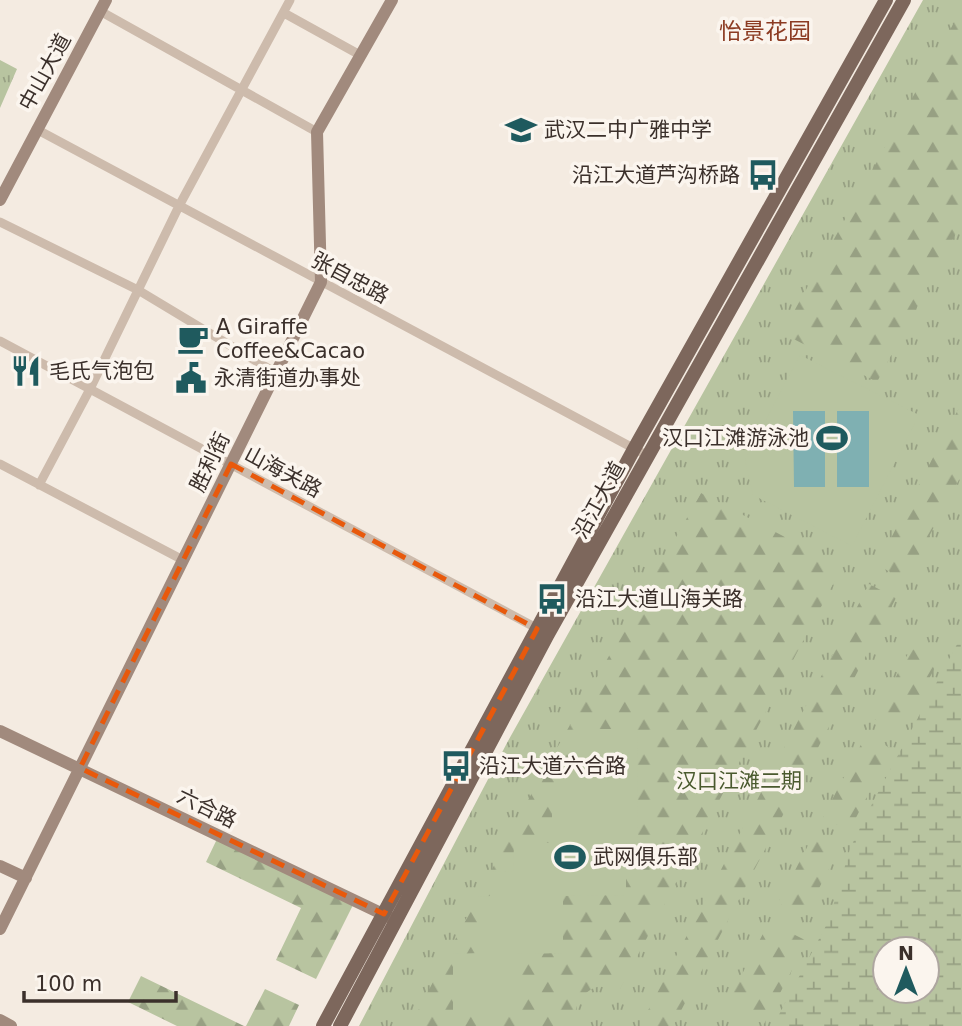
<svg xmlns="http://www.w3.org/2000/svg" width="962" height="1026" font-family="'DejaVu Sans','Noto Sans SC',sans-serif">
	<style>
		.grass { fill: url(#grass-tufts); fill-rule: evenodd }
		.forest { fill: url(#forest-firs); fill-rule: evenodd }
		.wetland { fill: url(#wetland-marsh); fill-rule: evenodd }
		.pitch { fill: #b8c4a0 }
		.water { fill: #7fb0b2 }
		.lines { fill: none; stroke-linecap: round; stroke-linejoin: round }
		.street { stroke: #cdbbac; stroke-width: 9 }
		.secondary { stroke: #a18a7d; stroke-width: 12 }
		.primary { stroke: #7d675c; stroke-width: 14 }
		.marked { fill: none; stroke: #e8590c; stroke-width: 5; stroke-dasharray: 14 9; stroke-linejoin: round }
		.labels { text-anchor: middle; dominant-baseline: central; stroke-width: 7; stroke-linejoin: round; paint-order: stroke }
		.street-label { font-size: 21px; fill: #3b302b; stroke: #fbf5ee }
		.poi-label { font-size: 21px; fill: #3b302b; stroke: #fbf5ee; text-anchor: start }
		.park-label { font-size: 21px; fill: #4a5a2e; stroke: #fbf5ee }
		.neighbourhood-label { font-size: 23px; fill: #8c3b22; stroke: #fbf5ee }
	</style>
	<defs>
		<pattern id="grass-tufts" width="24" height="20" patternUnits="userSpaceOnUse" patternTransform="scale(1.75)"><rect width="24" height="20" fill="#b8c4a0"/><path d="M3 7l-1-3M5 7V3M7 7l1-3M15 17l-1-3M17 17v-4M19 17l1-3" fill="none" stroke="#97a083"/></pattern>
		<pattern id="forest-firs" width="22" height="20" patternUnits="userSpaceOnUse" patternTransform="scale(1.75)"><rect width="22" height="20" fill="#b8c4a0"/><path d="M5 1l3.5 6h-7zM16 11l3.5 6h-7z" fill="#97a083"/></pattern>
		<pattern id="wetland-marsh" width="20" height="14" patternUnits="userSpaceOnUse" patternTransform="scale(1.75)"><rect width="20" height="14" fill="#b8c4a0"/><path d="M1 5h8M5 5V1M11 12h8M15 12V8" fill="none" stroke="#97a083"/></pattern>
	</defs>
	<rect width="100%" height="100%" fill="#f4ebe1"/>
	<!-- grass -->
	<path class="grass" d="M923,0H962V1026H359L508,741ZM885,949H927V991H885Z
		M0,60L17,69L0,108Z"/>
	<!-- forest -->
	<path class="forest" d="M956,19L962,22V222L877,382L782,333Z
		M962,402V474L906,580L877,565Z
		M701,493L842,567L620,989C594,978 570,998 576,1026H410L535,787ZM579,783L637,842H626L563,896V953L453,954H478L491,897L514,872L552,843V784Z
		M869,584L896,598L673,1026H640Z
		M911,648L938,662L900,733L874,719Z
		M866,735L892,749L849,831L823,817Z
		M814,834L840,848L804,917L778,903Z
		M217,839L353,905L316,979L276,960L301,908L206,862Z
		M769,922L807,941L764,1024L726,1005Z
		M141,976L244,1026H177L128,1002Z
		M265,989L299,1005L289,1026H246Z"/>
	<!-- wetland -->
	<path class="wetland" d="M962,635V1026H773L829,920L850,849L864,819ZM885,949H927V991H885Z"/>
	<!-- pitch -->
	<path class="pitch" d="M800,355L919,415L852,546L753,495L745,460Z
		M579,729H637L638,842L626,843V895L563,896V953L517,954V1010H453V954L478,953V897L490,896V872L513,871L514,843H552V783H579Z"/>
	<!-- water -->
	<path class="water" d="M793,411H825V487H794Z
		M837,411H869V487H837Z"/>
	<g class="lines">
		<!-- street -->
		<path class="street" d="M100,11L317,132
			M284,13L360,55
			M36,129L648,456
			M0,222L138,290L276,373
			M0,341L542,631
			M0,464L183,560
			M39,485L90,389L179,206L290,0"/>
		<!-- secondary -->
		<path class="secondary" d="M0,200L106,0
			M0,731L391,918
			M0,866L26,878
			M0,929L321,282L317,132L392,0
			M0,1020L11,1026"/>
		<!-- primary -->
		<path class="primary" d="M323,1026L634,449L886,0
			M340,1026L548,634L904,0"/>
	</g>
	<!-- marked area -->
	<path class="marked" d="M231,464L537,629L384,914L80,768Z"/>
	<!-- icons -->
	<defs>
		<symbol id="school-bare" viewBox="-9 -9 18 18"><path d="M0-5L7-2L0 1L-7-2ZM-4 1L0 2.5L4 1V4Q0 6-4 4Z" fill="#1f5a5e" stroke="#fbf5ee" stroke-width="2.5" paint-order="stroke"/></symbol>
		<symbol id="bus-bare" viewBox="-9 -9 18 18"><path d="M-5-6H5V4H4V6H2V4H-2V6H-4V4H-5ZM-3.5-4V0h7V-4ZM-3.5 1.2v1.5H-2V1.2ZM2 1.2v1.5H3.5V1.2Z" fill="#1f5a5e" stroke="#fbf5ee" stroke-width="2.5" paint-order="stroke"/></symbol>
		<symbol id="cafe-bare" viewBox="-9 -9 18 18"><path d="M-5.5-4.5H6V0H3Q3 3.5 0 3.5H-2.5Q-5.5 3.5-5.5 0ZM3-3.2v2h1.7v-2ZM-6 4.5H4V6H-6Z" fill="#1f5a5e" stroke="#fbf5ee" stroke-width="2.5" paint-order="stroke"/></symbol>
		<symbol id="restaurant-bare" viewBox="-9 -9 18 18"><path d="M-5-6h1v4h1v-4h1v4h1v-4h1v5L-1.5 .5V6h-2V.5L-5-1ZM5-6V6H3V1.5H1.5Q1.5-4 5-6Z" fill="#1f5a5e" stroke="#fbf5ee" stroke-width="2.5" paint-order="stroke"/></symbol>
		<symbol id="civic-bare" viewBox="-9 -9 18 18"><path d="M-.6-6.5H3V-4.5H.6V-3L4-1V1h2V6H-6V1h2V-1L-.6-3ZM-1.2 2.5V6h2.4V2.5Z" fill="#1f5a5e" stroke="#fbf5ee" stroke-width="2.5" paint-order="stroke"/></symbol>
		<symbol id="stadium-bare" viewBox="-9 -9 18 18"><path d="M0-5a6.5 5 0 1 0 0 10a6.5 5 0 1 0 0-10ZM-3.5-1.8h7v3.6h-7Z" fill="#1f5a5e" stroke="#fbf5ee" stroke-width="2.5" paint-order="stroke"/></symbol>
	</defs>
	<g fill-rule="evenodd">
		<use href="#school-bare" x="499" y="108" width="44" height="44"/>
		<use href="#bus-bare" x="741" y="153" width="44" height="44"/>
		<use href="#cafe-bare" x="171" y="317" width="44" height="44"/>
		<use href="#restaurant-bare" x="4" y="349" width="44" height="44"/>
		<use href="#civic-bare" x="169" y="356" width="44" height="44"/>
		<use href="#stadium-bare" x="810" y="416" width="44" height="44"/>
		<use href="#bus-bare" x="530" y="577" width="44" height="44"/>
		<use href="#bus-bare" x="434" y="744" width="44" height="44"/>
		<use href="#stadium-bare" x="548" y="835" width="44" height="44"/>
	</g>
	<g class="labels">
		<!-- street labels -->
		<g class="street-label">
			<text transform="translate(45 72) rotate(-61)">中山大道</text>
			<text transform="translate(350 278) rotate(28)">张自忠路</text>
			<text transform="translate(210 462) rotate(-64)">胜利街</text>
			<text transform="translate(283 472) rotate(28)">山海关路</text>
			<text transform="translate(599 500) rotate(-61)">沿江大道</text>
			<text transform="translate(207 808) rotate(26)">六合路</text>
		</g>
		<!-- poi labels -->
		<g class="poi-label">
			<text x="544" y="130">武汉二中广雅中学</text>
			<text x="740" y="175" text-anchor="end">沿江大道芦沟桥路</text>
			<text x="216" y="327">A Giraffe<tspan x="216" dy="24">Coffee&amp;Cacao</tspan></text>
			<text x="49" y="371">毛氏气泡包</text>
			<text x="214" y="378">永清街道办事处</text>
			<text x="809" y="438" text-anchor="end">汉口江滩游泳池</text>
			<text x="575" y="599">沿江大道山海关路</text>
			<text x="479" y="766">沿江大道六合路</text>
			<text x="593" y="857">武网俱乐部</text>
		</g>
		<!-- park labels -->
		<g class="park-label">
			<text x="739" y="781">汉口江滩二期</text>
		</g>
		<!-- neighbourhood labels -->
		<g class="neighbourhood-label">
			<text x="765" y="31">怡景花园</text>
		</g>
	</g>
	<!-- north arrow -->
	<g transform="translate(906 970)"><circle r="33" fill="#fbf5ee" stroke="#aea6a0" stroke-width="2"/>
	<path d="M0-5L12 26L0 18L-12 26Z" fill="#1f5a5e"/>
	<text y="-10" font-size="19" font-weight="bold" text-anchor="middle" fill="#3b302b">N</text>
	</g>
	<!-- scale -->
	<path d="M24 991v10h152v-10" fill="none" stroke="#3b302b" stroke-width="3.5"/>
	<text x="35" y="991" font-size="21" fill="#3b302b" stroke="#fbf5ee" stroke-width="5" paint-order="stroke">100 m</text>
</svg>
